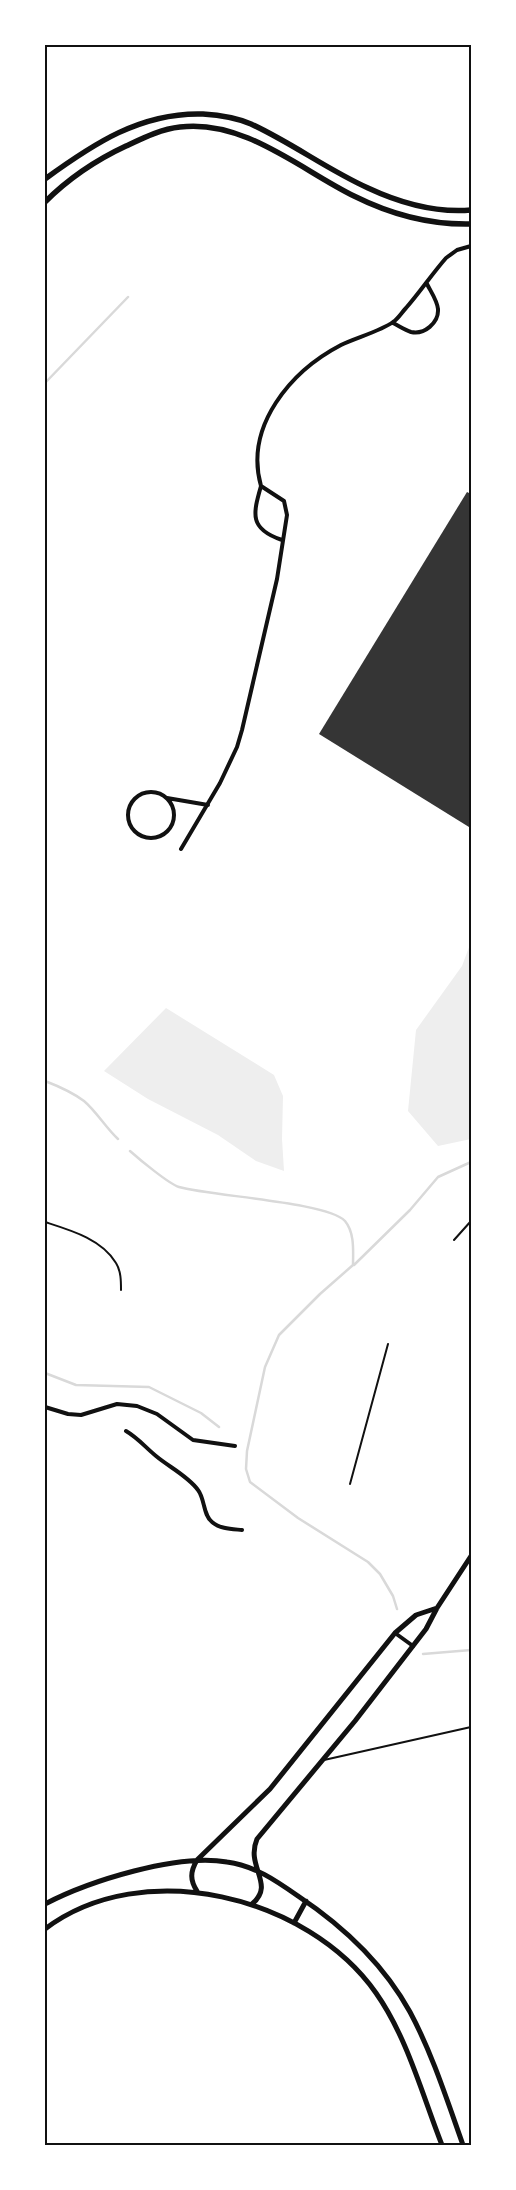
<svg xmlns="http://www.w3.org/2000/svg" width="516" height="2190" font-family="Manrope,sans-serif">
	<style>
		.green { fill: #eee }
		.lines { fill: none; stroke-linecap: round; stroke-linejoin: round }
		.stream { stroke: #d9d9d9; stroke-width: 2.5 }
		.building { fill: #353535 }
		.service { stroke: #111; stroke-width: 2 }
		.minor { stroke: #111; stroke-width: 4 }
		.tertiary { stroke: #111; stroke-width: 5 }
		.secondary { stroke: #111; stroke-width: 5.5 }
		.neatline { fill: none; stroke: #111; stroke-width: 2 }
	</style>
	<rect width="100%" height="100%" fill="#fff"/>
	<!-- green -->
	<path class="green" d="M471,942V1139L438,1146L408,1111L416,1030L462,966Z
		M166,1008L274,1075L283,1096L282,1139L284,1171L256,1161L218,1135L148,1099L104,1071Z"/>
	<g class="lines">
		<!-- stream -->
		<path class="stream" d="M45,383L128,297
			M45,1081C58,1086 72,1092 84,1101C96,1111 106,1128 118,1139
			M130,1151C139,1159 169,1184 179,1187C210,1196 328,1202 345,1221C355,1233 353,1252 353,1265L320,1294L279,1335L265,1367L247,1451L246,1469L250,1482L298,1518L368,1562L380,1574L393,1596L397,1609
			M354,1265L410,1210L438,1177L471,1162
			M45,1373L76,1385L149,1387L201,1413L219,1427
			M423,1654L471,1650"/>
	</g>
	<!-- building -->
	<path class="building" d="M467,492L471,494V823L469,827L319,734Z"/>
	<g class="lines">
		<!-- service -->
		<path class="service" d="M45,1222C70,1230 102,1239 116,1263C121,1271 121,1281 121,1290
			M454,1240L471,1221
			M350,1484L388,1344
			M324,1760L471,1727"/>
		<!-- minor -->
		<path class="minor" d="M393,323C399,326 405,330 411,332C424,335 439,323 438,309C437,300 431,292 427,284
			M261,486C244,426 291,371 341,345C355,338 381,331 393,322C398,319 402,312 406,308C420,292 432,274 446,258L457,250L471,246
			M261,486C253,514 249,529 282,540
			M128 815a23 23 0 1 1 46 0a23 23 0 1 1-46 0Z
			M167,798L208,805
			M181,849L220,783L237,747L242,730L277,579L287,515L284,501L261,486
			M45,1407L68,1414L81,1415L117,1404L137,1406L157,1414L193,1440L235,1446
			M126,1431C138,1438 145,1447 156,1456C169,1467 188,1476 198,1490C205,1499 203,1515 212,1522C220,1529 232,1529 242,1530
			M395,1633L413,1646"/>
		<!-- tertiary -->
		<path class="tertiary" d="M197,1891C190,1880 190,1872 197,1860L270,1789L395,1633L416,1615L437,1608
			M45,1904C89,1881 178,1853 227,1862C255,1866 275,1880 298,1896C343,1926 383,1963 410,2012C432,2053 447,2100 463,2145
			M252,1904C276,1884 245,1867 257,1839L355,1721L426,1629L437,1608L471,1556
			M294,1923L306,1901
			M45,1929C143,1855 308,1896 376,1993C407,2037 422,2094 442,2145"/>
		<!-- secondary -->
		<path class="secondary" d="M45,179C93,144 141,112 203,114C219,115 237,118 251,124C292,143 328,170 368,188C400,203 435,213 471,210
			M45,202C69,178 96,160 126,146C143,138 161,129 180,127C244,119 301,170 354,196C392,215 429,225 471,224"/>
	</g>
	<!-- border -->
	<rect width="516" height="2190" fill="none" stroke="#ffffff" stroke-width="92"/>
	<rect x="46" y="46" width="424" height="2098" class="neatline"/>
</svg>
